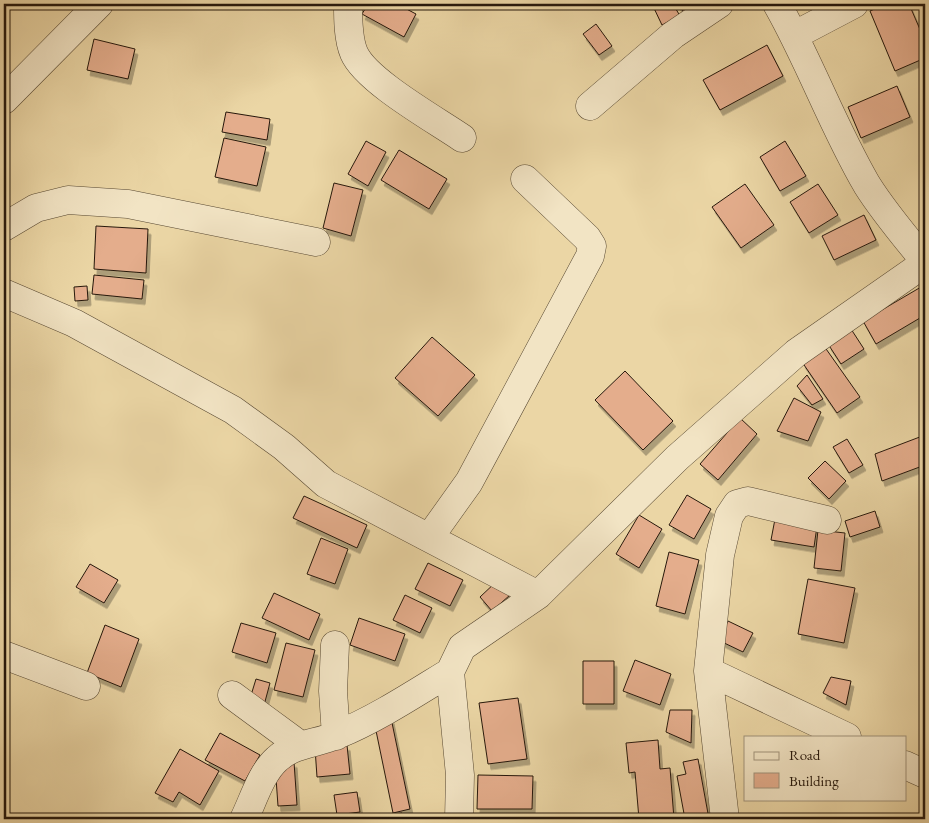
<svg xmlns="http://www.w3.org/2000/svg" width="929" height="823" font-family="'EB Garamond',serif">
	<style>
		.building { fill: #e4ad8c; stroke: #26180c; filter: url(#shadow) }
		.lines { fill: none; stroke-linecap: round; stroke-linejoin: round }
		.minor-casing { stroke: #574832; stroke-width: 29 }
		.minor { stroke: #f2e4c4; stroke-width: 28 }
	</style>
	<defs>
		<filter id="shadow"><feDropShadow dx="3" dy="5.5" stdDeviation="0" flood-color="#0004"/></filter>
	</defs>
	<rect width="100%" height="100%" fill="#ebd6a5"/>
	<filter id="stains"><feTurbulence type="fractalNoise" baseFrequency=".004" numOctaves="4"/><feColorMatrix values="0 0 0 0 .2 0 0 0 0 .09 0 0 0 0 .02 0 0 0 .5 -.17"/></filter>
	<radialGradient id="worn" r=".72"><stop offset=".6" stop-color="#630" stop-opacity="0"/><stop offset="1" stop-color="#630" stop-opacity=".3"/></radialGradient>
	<!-- building -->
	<path class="building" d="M368,4H397L416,14L404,37L362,14Z
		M652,4H673L680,16L662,25Z
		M677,4H694L684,12Z
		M886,4H909L925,41V58L895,71L870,11Z
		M596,24L612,46L599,55L583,34Z
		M94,39L135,49L128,79L87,70Z
		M767,45L783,76L720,110L703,80Z
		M897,86L910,117L861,138L848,107Z
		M226,112L270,119L267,140L222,132Z
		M224,138L266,147L257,186L215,177Z
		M366,141L386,152L368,186L348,174Z
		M785,141L806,176L780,191L760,157Z
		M399,150L447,179L429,209L381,180Z
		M334,183L363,190L351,236L323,228Z
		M745,184L774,225L741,248L712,207Z
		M818,184L838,215L809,233L790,202Z
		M864,215L876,240L834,260L822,236Z
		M96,226L148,229L146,273L94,269Z
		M94,275L144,280L142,299L92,294Z
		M87,286L88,300L75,301L74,287Z
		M921,287L925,293V315L876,344L863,321Z
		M851,329L864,349L841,364L828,344Z
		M432,337L475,375L438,416L395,378Z
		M824,346L860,397L837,413L802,362Z
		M625,371L673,421L643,450L595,400Z
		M807,375L823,399L812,405L797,386Z
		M794,398L821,412L808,441L777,431Z
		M740,418L757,434L718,480L700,464Z
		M925,435V465L882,481L875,454Z
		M847,439L863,465L849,473L833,447Z
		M825,461L846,481L829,499L808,478Z
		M687,495L711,509L694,539L669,525Z
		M304,496L367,525L357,548L293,518Z
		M875,511L880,527L850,537L845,521Z
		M639,515L662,529L639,568L616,554Z
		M775,519L817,526L814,547L771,540Z
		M818,530L845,533L841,571L814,568Z
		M321,538L348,549L335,584L307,574Z
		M669,552L699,560L685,614L656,606Z
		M428,563L463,580L450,606L415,589Z
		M90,564L118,580L104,603L76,587Z
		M808,579L855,588L844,643L798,634Z
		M497,581L510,595L492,611L480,597Z
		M274,593L320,614L309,640L262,618Z
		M405,595L432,608L420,633L393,620Z
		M359,618L405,634L395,661L350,645Z
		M728,621L753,633L743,652L718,640Z
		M241,623L276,633L267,663L232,652Z
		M105,625L139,639L121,687L87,673Z
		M286,643L315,650L303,697L274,690Z
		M635,660L671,674L660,705L623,691Z
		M583,661H614V704H583Z
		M831,677L851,681L846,705L823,693Z
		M256,679L270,683L263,709L248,705Z
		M518,698L527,759L488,764L479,703Z
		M670,710H692L691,743L666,732Z
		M391,718L410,809L393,813L374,721Z
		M220,733L260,755L245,781L205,760Z
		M658,740L660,769L670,768L674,819H639L635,772L629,773L626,743Z
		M347,745L350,774L317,777L315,748Z
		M180,749L219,771L200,805L179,792L173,802L155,793Z
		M698,759L709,819H685L677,776L686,774L683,762Z
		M294,762L297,805L278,806L275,764Z
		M478,775L533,776L532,809H477Z
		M357,792L360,812L337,815L334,795Z
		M402,813L403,819H364Z"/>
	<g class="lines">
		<defs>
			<path id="minor" d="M348,4C348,19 348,39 354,53C366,81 436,120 462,138
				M777,4C810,62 833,127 867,185C884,212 905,237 925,261
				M795,35L854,4
				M4,100L99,4
				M590,106L673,35L719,4
				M4,227L36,208L68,200L128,204L316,242
				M4,293L74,323L233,410L284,447L326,484L538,595
				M429,538L469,482L590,256L592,246L587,238L525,179
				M335,645L333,691L336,736
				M4,655L86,686
				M708,671L847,737
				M232,695L300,745
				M905,765L925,774
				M244,819C253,801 261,773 277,759C294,743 316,744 337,735C376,719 414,694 450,672
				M459,819L460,775L450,672L462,647L538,595L677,458L796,353L925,263
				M725,819L708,671L720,555L729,516L737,504L748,501L827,520"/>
		</defs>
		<!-- minor casing -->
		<use href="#minor" class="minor-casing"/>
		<!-- minor -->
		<use href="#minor" class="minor"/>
	</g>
	<!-- margin -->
	<rect width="929" height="823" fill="none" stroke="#ebd6a5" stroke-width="20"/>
	<rect x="5" y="5" width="919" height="813" fill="none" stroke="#26180c" stroke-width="2.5"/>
	<rect x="10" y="10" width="909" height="803" fill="none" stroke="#26180c"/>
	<!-- legend -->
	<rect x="744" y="736" width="162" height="65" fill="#f2e4c4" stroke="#a0927a"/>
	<rect x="754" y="752" width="25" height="8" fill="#f2e4c4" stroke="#a0927a"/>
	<text x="789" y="760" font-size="15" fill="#26180c">Road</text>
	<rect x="754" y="773" width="25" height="15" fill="#e4ad8c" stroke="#a0927a"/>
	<text x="789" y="786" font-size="15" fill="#26180c">Building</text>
	<rect width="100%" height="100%" filter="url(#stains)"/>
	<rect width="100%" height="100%" fill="url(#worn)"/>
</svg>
